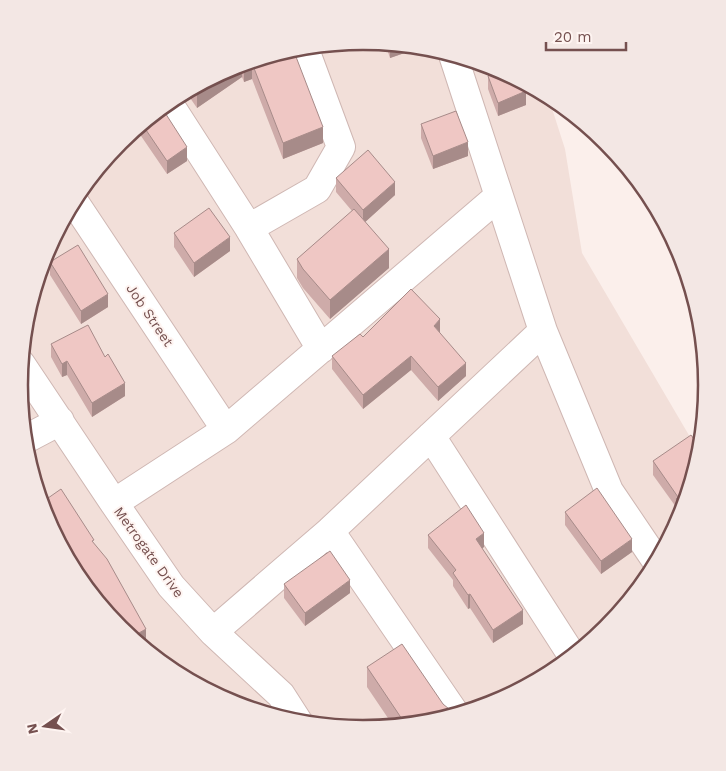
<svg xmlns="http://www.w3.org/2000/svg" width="726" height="771" font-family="'Work Sans',sans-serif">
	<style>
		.residential { fill: #f2dfd9 }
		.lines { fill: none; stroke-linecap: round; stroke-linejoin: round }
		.minor-casing { stroke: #cfb7b3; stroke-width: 30 }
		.minor { stroke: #fff; stroke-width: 28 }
		.wall { fill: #ceaba9 }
		.shaded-wall { fill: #a78b89 }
		.building { fill: #efc7c4; stroke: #a78b89 }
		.labels { text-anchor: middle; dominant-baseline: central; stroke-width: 4; stroke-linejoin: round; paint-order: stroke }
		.street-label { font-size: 14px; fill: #75504f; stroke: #fef4f1 }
		.rim { fill: none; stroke: #75504f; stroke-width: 2.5 }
	</style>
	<rect width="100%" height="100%" fill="#fbefeb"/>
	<!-- residential -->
	<path class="residential" d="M363,41L430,48L495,68L548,96L565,149L582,253L700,454L681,518L649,577L606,629L554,672L494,704L430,723L363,730L296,723L231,703L172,672L119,629L45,517L25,452L19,385L25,318L45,253L77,194L120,142L172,99L232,67L296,48Z"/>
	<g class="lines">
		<defs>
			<path id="minor" d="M453,55L543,331L609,491L657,562
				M168,102L249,228L321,349
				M73,200L226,430
				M249,228L317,189L341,147L304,47
				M21,364L114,503L171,586L213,632L281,695L299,723
				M431,436L573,657
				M24,440L60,421
				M114,503L226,430L499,196
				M330,531L456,715
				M213,632L330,531L543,331"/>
		</defs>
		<!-- minor casing -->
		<use href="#minor" class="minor-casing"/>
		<!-- minor -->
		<use href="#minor" class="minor"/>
	</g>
	<!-- wall -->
	<path class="wall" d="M385,43L422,47L390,58Z
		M293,49L323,143L283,159L252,79L244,82L242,77L197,108L186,92L232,67Z
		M488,76L530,86L524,88L526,105L498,116L488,89Z
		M162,108L187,161L167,174L139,133V126Z
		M421,124L468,156L433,169L421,138Z
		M336,178L395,195L365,222L389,268L330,319L303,288L297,278V259L352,211L336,192Z
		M174,233L230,251L194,277L174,247Z
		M50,262L108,307L81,324L50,275Z
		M440,333L466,376L438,401L411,370L363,409L332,369V356L363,337Z
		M51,344L125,396L92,417L67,375L62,377L51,357Z
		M701,453L681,518L676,512V507L653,475V461Z
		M565,512L632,552L601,574L565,525Z
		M45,517L94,544L146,642L140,645L119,629L77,577Z
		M428,535L484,547L482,548L523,624L493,643L470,608L468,609L453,586V580L428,548Z
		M284,584L350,593L305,626L284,598Z
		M367,667L452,717L430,723L394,727L367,687Z"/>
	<!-- shaded-wall -->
	<path class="shaded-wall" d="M391,44L422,47L390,58V45Z
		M252,63V79L244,82V66Z
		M242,64V77L197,108V91L232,67Z
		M522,82L530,86L522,89Z
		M526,91V105L498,116V103Z
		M323,127V143L283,159V143Z
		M468,142V156L433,169V156Z
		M187,147V161L167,174V161Z
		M395,182V195L363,224V210Z
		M230,237V251L194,277V263Z
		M389,249V268L330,319V300Z
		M108,294V307L81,324V311Z
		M440,319V333L434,326Z
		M411,356V370L363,409V395Z
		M67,361V375L62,377V364Z
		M466,363V376L438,401V387Z
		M125,383V396L92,417V403Z
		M484,533V547L476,553V539Z
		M632,539V552L601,574V561Z
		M350,580V593L305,626V613Z
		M470,594V608L468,609V595Z
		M523,610V624L493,643V630Z
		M146,629V642L140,645L130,638Z
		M452,710V717L435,722Z"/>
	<!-- building -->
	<path class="building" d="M293,49L323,127L283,143L252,63L244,66L243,64Z
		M232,67L197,91L194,87Z
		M500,70L522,82L526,91L498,103L488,76Z
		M162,108L187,147L167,161L142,124Z
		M456,111L468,142L433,156L421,124Z
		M368,150L395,182L363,210L336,178Z
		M209,208L230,237L194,263L174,233Z
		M354,209L389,249L330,300L303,269L297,259Z
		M78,245L108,294L81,311L50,262Z
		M411,289L440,319L434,326L466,363L438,387L411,356L363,395L332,356L360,334L363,337Z
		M88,325L105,357L108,354L125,383L92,403L67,361L62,364L51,344Z
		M691,435L701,449V453L698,460L694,463L697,466L684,509L676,499L678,497L653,461Z
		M597,488L632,539L601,561L565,512Z
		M61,489L94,540L92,541L107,559L146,629L130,638L119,629L97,601L99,600L72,566H71L45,517L41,503Z
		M466,505L484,533L476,539L523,610L493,630L470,594L468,595L453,573L456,570L428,535Z
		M330,551L350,580L305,613L284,584Z
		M402,644L443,704L449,709L452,710L435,722L430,723L406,725L367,667Z"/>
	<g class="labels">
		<!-- street labels -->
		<g class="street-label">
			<text transform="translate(150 315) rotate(56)">Job Street</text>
			<text transform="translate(149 552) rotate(54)">Metrogate Drive</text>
		</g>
	</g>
	<!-- crop -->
	<path d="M0 0H726V771H0ZM28 385a335 335 0 1 1 670 0a335 335 0 1 1-670 0Z" fill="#f3e7e4" fill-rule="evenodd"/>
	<path class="rim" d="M28 385a335 335 0 1 1 670 0a335 335 0 1 1-670 0Z"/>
	<!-- north arrow -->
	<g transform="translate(45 726) rotate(257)" stroke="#fef4f1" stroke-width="4" paint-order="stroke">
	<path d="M0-4L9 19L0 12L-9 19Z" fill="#75504f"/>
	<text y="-8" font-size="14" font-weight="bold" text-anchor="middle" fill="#75504f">N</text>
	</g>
	<!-- scale -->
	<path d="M546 42v8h80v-8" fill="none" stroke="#75504f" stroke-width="2.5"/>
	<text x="554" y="42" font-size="15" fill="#75504f" stroke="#fef4f1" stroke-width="4" paint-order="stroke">20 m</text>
</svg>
